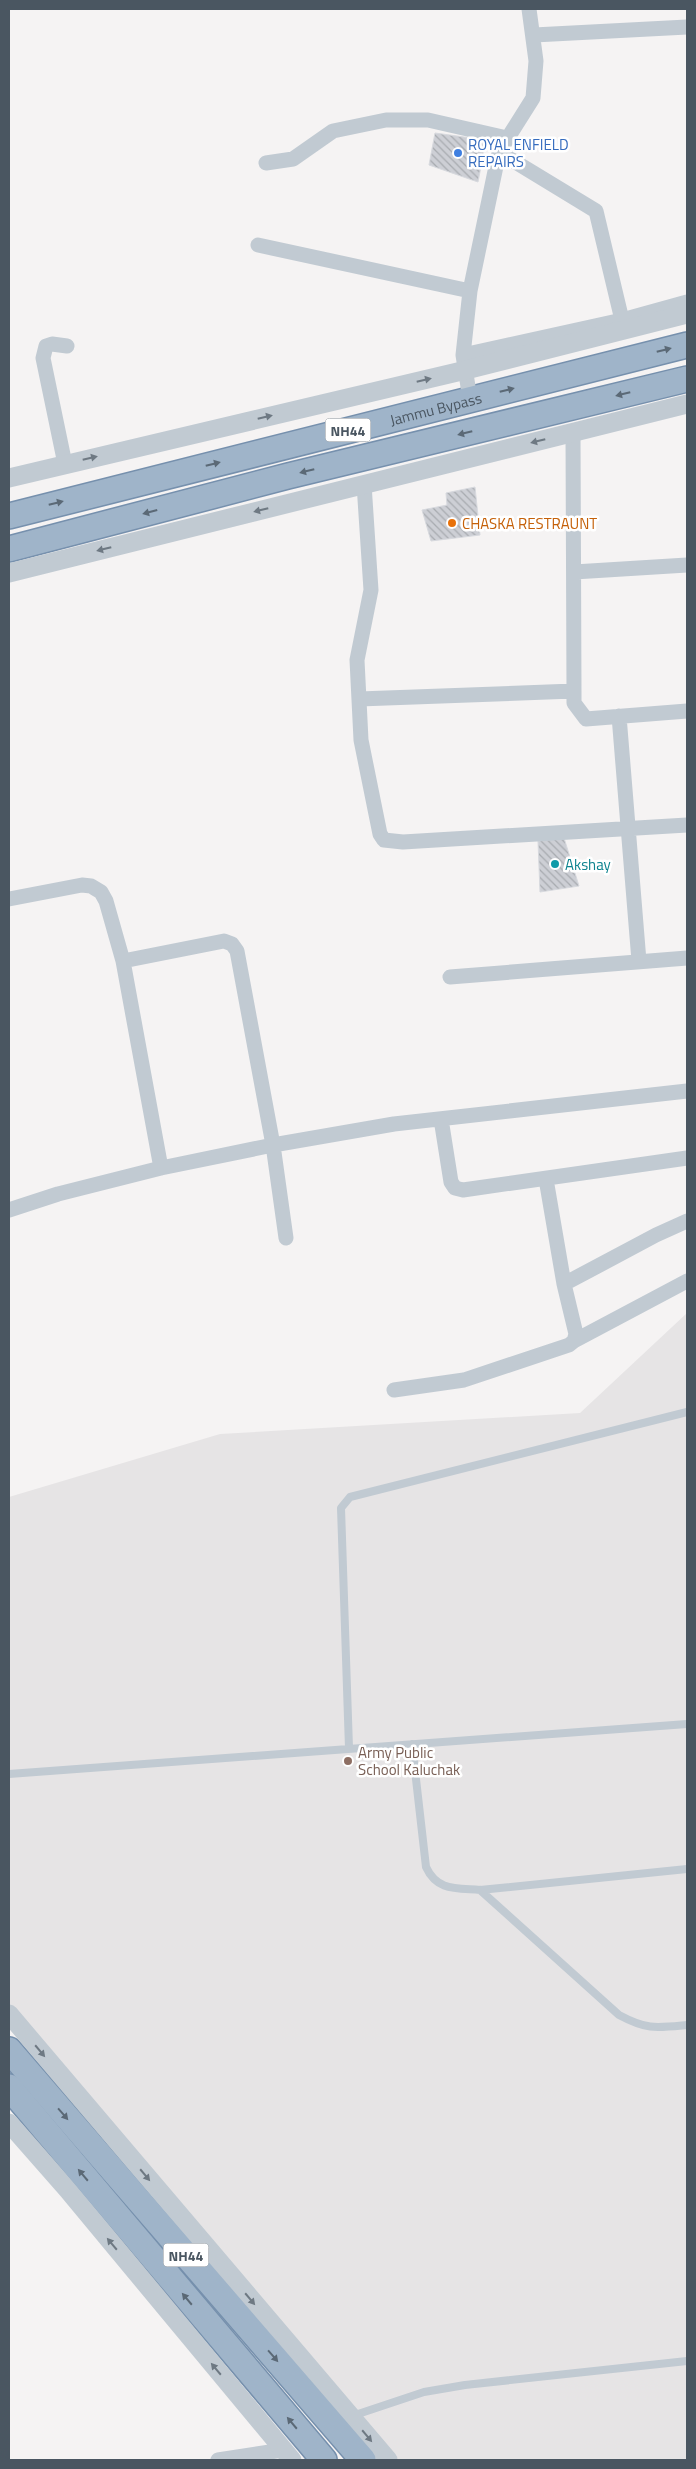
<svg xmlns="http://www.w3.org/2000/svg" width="696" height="2469" font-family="'Titillium Web',sans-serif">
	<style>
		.education { fill: #e6e4e5 }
		.building { fill: url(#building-back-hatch); stroke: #d7d9de }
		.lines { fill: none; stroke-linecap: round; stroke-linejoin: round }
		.trunk-casing { stroke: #7690ad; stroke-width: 28 }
		.service { stroke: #c1cad2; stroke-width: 8 }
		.minor { stroke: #c1cad2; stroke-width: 15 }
		.tertiary { stroke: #c1cad2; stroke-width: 19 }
		.trunk { stroke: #9fb4c9; stroke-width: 25 }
		.oneway { fill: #5b6976 }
		.oneway2 { fill: #6e7983 }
		.shop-dot { fill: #3f7fe0; stroke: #fff; stroke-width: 2 }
		.food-dot { fill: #e8710a; stroke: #fff; stroke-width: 2 }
		.culture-dot { fill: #0f9aa8; stroke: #fff; stroke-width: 2 }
		.education-dot { fill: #8d6e63; stroke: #fff; stroke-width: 2 }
		.labels { text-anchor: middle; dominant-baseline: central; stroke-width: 5; stroke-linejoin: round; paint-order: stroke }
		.shield { fill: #fff; stroke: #808990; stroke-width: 1 }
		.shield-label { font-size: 14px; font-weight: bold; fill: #4a5661 }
		.shop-label { font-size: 15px; fill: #366cbe; stroke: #fff; text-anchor: start }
		.street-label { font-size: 15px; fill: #4a5661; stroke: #fff }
		.food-label { font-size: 15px; fill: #c56008; stroke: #fff; text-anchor: start }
		.culture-label { font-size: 15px; fill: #0d838f; stroke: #fff; text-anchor: start }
		.education-label { font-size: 15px; fill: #785e54; stroke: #fff; text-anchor: start }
	</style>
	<defs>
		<pattern id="building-back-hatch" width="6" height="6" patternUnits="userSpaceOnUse" patternTransform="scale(1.25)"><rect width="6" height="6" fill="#cdcfd5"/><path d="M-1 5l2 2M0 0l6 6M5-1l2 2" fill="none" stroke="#a8abb0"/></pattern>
	</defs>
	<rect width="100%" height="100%" fill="#f5f3f3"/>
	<!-- education -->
	<path class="education" d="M687,1313V2460H396L9,2025V1497L220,1434L580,1413Z"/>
	<!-- building -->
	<path class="building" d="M435,133L486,140L478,182L429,165Z
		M475,487L480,535L431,541L422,510L447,505L446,493Z
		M564,838L579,886L540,892L538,841Z"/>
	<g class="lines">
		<defs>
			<g id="trunk">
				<path id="s1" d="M9,516L687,345"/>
				<path d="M9,549L288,476L687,379"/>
				<path d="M9,2050L363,2460"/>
				<path d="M9,2087L324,2460"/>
			</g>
		</defs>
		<!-- trunk casing -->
		<use href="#trunk" class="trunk-casing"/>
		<!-- service -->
		<path class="service" d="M412,1744L426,1867C437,1891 456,1888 480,1890L687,1869
			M349,1748L341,1508L350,1497L687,1412
			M9,1774L687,1724
			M480,1890L619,2015C647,2030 656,2028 687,2025
			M352,2416L424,2392L465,2385L687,2361"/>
		<!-- minor -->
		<path class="minor" d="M534,35L687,27
			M499,152L596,211L622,320
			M266,163L293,159L333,131L386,120H428L507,138
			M258,245L470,291
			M463,355L622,320L687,302
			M470,399L463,355L470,291L499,152L533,98L536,61L529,9
			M65,464L43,358L46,346L52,344L67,346
			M364,484L371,590L357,660L361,740L380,834L384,840L403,842L687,825
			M574,572L687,565
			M574,691V703L586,719L687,711
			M359,699L574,691L573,433
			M619,716L639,961
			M9,899L82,885L91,886L101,892L106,901L123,961L161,1168
			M123,961L224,941L232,944L237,951L273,1145L286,1238
			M450,977L687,958
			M441,1119L451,1182L455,1188L463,1190L687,1158
			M9,1210L58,1194L161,1168L273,1145L394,1124L687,1091
			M564,1284L656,1235L687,1221
			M574,1341L687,1281
			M394,1390L464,1380L569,1345L574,1341L576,1334L564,1284L546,1179
			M218,2460L283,2450"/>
		<!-- tertiary -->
		<path class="tertiary" d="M9,478L466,370L687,314
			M9,573L687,404
			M9,2014L388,2460
			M9,2123L67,2189L292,2460"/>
		<!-- trunk -->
		<use href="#trunk" class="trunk"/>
	</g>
	<!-- one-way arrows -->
	<defs><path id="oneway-solid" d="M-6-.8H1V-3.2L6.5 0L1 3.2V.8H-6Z" transform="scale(1.25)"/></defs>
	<g class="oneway">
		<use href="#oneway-solid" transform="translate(664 350) rotate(-14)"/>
		<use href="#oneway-solid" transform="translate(507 390) rotate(-14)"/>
		<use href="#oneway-solid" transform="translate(623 394) rotate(166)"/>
		<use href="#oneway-solid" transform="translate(465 433) rotate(166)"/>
		<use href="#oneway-solid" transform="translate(213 464) rotate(-14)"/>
		<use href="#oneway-solid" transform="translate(307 471) rotate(166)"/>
		<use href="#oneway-solid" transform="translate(56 503) rotate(-14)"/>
		<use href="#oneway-solid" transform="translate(150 512) rotate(165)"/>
		<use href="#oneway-solid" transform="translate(63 2114) rotate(49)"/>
		<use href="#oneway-solid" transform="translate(83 2175) rotate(-130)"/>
		<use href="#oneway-solid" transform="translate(187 2299) rotate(-130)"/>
		<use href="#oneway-solid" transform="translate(273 2356) rotate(49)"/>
		<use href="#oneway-solid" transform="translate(292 2423) rotate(-130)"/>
	</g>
	<g class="oneway2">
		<use href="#oneway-solid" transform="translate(424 380) rotate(-13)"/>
		<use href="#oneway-solid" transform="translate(265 417) rotate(-13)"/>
		<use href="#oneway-solid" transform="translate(538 441) rotate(166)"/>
		<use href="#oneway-solid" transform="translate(90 458) rotate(-13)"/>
		<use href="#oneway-solid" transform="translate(261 510) rotate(166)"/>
		<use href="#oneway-solid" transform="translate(104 549) rotate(166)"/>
		<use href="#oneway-solid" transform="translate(40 2051) rotate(50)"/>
		<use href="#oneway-solid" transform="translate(145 2175) rotate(50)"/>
		<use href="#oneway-solid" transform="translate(112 2244) rotate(-130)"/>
		<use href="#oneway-solid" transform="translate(250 2299) rotate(50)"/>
		<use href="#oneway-solid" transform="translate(216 2369) rotate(-130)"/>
		<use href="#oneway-solid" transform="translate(367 2436) rotate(50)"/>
	</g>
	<!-- markers -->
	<circle class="shop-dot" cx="458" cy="153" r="5"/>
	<circle class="food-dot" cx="452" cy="523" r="5"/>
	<circle class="culture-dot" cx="555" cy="864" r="5"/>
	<circle class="education-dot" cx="348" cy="1761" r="5"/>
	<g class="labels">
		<!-- shield labels -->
		<g class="shield">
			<rect x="325.5" y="418.5" width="45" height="23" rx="4"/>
			<rect x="163.5" y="2243.5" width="45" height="23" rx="4"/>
		</g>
		<g class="shield-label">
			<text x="348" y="430">NH44</text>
			<text x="186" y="2255">NH44</text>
		</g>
		<!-- shop labels -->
		<g class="shop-label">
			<text x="468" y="144">ROYAL ENFIELD<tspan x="468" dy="17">REPAIRS</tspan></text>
		</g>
		<!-- street labels -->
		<g class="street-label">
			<text stroke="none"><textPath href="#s1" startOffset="440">Jammu Bypass</textPath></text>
		</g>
		<!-- food labels -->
		<g class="food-label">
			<text x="462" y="523">CHASKA RESTRAUNT</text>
		</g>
		<!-- culture labels -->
		<g class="culture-label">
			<text x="565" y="864">Akshay</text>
		</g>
		<!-- education labels -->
		<g class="education-label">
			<text x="358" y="1752">Army Public<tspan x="358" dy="17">School Kaluchak</tspan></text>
		</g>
	</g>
	<!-- border -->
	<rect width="696" height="2469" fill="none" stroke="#4a5661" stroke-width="20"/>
</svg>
